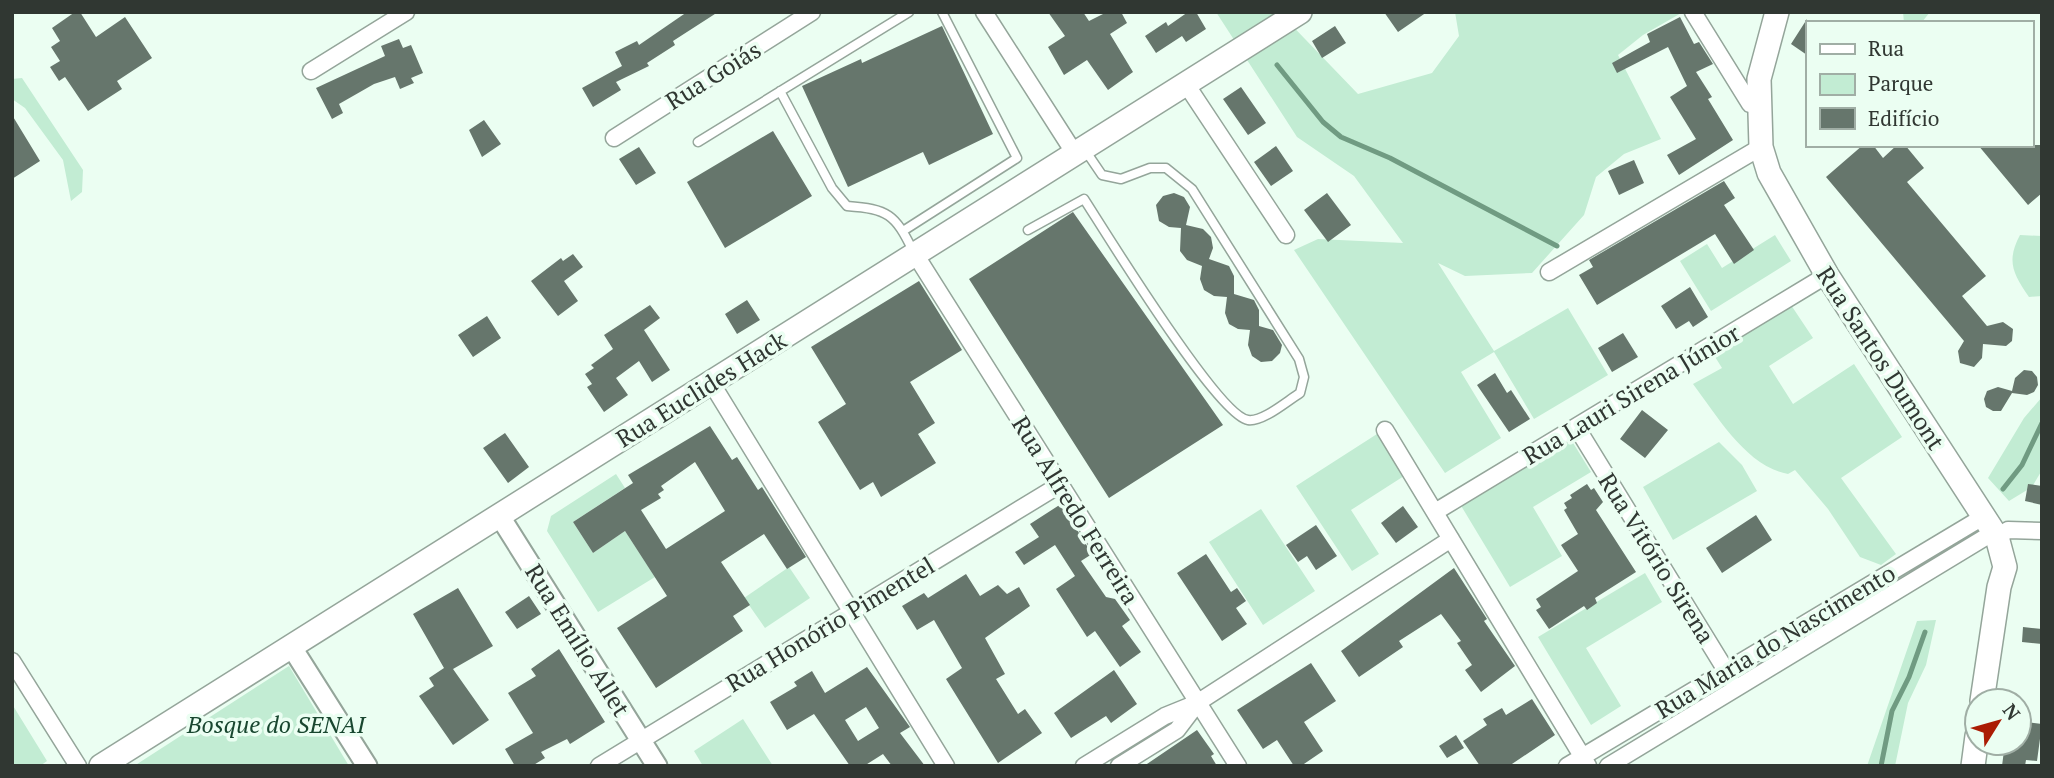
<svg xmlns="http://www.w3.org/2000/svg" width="2054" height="778" font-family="'PT Serif',serif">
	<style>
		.green { fill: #c2ecd3 }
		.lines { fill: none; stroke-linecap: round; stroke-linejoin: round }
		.stream { stroke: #709b82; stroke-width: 5 }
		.building { fill: #66766c; fill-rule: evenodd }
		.service-casing { stroke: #94a59a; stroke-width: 11 }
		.minor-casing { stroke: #94a59a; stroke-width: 19 }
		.tertiary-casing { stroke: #94a59a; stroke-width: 23 }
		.secondary-casing { stroke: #94a59a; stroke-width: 26 }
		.service { stroke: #fff; stroke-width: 8 }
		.minor { stroke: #fff; stroke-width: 16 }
		.tertiary { stroke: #fff; stroke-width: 19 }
		.secondary { stroke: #fff; stroke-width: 23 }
		.labels { text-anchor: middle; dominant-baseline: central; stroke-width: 7; stroke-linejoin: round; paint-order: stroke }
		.street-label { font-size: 24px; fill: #303732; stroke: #ebfef2 }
		.park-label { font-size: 24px; font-style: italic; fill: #194730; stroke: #ebfef2 }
	</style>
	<rect width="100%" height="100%" fill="#ebfef2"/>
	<!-- green -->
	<path class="green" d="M1216,12H1279L1358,94L1432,73L1459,36L1455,12H1683L1643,35L1618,55L1661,139L1624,154L1596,177L1584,215L1532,273L1465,276L1438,263L1494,351L1568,308L1608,375L1534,419L1494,352L1461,372L1501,438L1445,473L1294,250L1318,239L1403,243L1354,176L1297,137Z
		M1903,12H1930L1922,22L1904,23Z
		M22,78L83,170L82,192L71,201L63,160L25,108L12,99V79Z
		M1775,235L1791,261L1711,311L1680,261L1707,244L1722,268Z
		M2020,235L2042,236V296L2029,297C2013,274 2006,261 2020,235Z
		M1791,305L1813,338L1769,366L1793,404L1854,364L1902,437L1841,478L1896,554L1881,565L1860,557L1828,509L1795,470L1788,474C1746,466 1718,417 1693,384L1722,368L1712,352Z
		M2042,397V470L2032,487L2009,501L1988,478L2024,418Z
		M1377,434L1404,476L1351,510L1379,554L1352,571L1296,486Z
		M1570,438L1591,472L1533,507L1562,556L1510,587L1460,504Z
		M1719,442L1742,465L1757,491L1673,540L1643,487Z
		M616,474L625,488L573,522L593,553L625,531L655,577L598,612L547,531L551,516Z
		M1261,509L1315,591L1263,625L1209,542Z
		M789,567L810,598L765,628L744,598Z
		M1645,573L1662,602L1586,648L1621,706L1591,725L1538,637Z
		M1936,620L1926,665L1908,703L1895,766H1867L1917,621Z
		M289,666L349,766H134Z
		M12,704L47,761L40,766H12Z
		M743,719L773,766H703L694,751Z"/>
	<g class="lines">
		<!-- stream -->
		<path class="stream" d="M1277,65L1323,122L1341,137L1390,158L1557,246
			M2003,489L2022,465L2042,423
			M1881,766L1892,711L1909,677L1925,632"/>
	</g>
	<!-- building -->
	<path class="building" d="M75,12H80L96,37L125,17L152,58L117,81L122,89L88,111L65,77L59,81L50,67L60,61L51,47L60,41L52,28Z
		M687,12H718L673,41L675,45L647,63L649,66L616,82L621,90L593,107L582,88L622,66L615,52L637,41L639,45Z
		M1048,12H1083L1089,21L1107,12H1121L1127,23L1110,34L1133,72L1108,90L1087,60L1064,75L1048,47L1065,36Z
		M1188,12H1196L1206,29L1186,42L1182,36L1156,53L1145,36L1166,22L1168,26Z
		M1384,12H1427L1398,32Z
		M1680,17L1694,44L1699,42L1713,64L1696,72L1712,97L1708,99L1733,140L1679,175L1667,155L1696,139L1670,97L1687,86L1668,47L1617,73L1612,63L1650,42L1647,34Z
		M1807,19V55L1791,44Z
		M942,26L993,134L929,165L923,152L848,187L802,86L861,59L862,63Z
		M1335,26L1346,43L1322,58L1312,41Z
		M399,39L403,48L411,45L423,73L411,78L414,83L400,89L395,77L374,84L339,104L343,113L332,119L316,88L385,56L381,46Z
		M1241,87L1266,123L1248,135L1223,99Z
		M12,115L40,161L12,179Z
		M484,120L501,144L482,157L469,130Z
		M773,131L812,196L725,248L687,182Z
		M1863,145H1873L1883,158L1897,145H1905L1924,168L1907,182L1986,276L1962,296L1987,326L2003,322L2013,329L2012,341L2006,346L1983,344L1982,358L1974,367L1960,363L1958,351L1964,341L1826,177Z
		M1978,145H2042V193L2028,205Z
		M1276,146L1293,171L1271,186L1254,162Z
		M639,147L656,173L636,185L619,159Z
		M1634,160L1644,183L1619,195L1608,171Z
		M1724,181L1735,198L1724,205L1754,250L1734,264L1715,234L1597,305L1579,275L1593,267L1589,260Z
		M1174,193L1184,197L1190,207L1186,225L1203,229L1211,237L1213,248L1209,259L1229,266L1234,276V294L1254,300L1259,310V326L1273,330L1282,345L1280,353L1272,361L1261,362L1252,356L1248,345L1250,330L1238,329L1229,324L1225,313L1227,297L1214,296L1204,290L1200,279L1202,266L1187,260L1180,251L1181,228L1169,227L1159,221L1156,205L1163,196Z
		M1327,193L1351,225L1328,242L1304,210Z
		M1073,212L1223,425L1109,498L969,279Z
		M573,254L583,267L564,281L578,301L558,316L531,281L561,258L563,261Z
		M919,281L962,350L910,382L935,423L918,434L936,463L881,497L873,482L860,490L818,422L846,404L811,347Z
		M1690,287L1708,317L1693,327L1689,321L1676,329L1661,306Z
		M747,300L760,320L737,334L725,314Z
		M650,305L660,318L644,330L670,370L652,382L639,361L616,378L628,395L604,412L587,387L592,384L585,374L594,368L591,365L613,349L604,335Z
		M487,316L501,338L473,357L458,335Z
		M1623,333L1638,357L1612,372L1598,348Z
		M2024,370L2032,371L2037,377L2038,385L2034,392L2027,395L2012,393L2001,411H1993L1986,407L1984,399L1987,391L1998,387L2012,391L2015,378Z
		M1495,373L1507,393L1511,390L1530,419L1509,432L1477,385Z
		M1642,410L1668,430L1645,458L1620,439Z
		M710,426L732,460L737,457L758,490L762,487L806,557L787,569L764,534L721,562L750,605L733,616L743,631L656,688L617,628L667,596L625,531L593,553L573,522L633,483L628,475ZM695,462L725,511L666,549L641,510L661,498L658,494L664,490L661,486Z
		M505,433L529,467L508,483L483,448Z
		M1587,484L1591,490L1594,488L1603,502L1596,510L1636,572L1595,598L1597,603L1587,610L1584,606L1549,629L1536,610L1541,607L1536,599L1578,571L1561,545L1578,534L1564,510L1567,508L1564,503L1572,498L1570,495Z
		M2028,484L2042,486V505L2025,501Z
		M1061,504L1092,554L1081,561L1106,597L1115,599L1130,620L1122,626L1141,652L1120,667L1095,631L1087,637L1056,589L1075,576L1055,545L1024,565L1015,552L1039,537L1030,524Z
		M1403,506L1418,527L1396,543L1381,523Z
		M1756,515L1772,540L1722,573L1706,548Z
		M1316,525L1337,556L1316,570L1307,556L1298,562L1286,545Z
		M1206,554L1231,592L1237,588L1246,601L1236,608L1247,624L1222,641L1177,573Z
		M1454,568L1487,619L1484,621L1515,666L1481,692L1465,670L1472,665L1457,643L1461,641L1441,614L1399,641L1403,647L1359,677L1341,651Z
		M966,574L980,596L998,585L1007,594L1019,587L1030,606L985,638L1005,674L996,679L1018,714L1025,709L1042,733L998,763L946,679L962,668L934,620L917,630L902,606L924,593L928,598Z
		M458,588L493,646L453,669L489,720L453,745L419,696L434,686L429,678L444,668L413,614Z
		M529,596L541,614L517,629L505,612Z
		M2023,627L2042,629V644L2022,642Z
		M559,649L605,722L570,744L567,739L541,752L545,758L532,766H515L505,749L533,733L508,693L536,676L531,669Z
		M1311,663L1336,701L1304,722L1323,751L1301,766H1294L1277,740L1263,749L1237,710Z
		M867,667L910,727L900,733L925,766H892L883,754L864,766H850L814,714L787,730L770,702L797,686L794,682L812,671L825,693ZM866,707L879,728L858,741L845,720Z
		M1114,670L1137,704L1111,723L1106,716L1071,738L1054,713Z
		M1532,699L1555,735L1509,766H1480L1463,741L1487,725L1483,719L1502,708L1506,715Z
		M2019,721L2042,724L2037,761L2026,760L2025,766H2002L2005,743H2019Z
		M1197,730L1214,754L1211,756L1217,766H1144Z
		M1456,735L1464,748L1447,758L1439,746Z"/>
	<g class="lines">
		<defs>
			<path id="service" d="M780,91L832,188L847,206C888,209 895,214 913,251
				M698,142L909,12
				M1028,230L1084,199C1106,233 1218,416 1248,420C1263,422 1287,401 1300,393L1304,377L1299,359L1192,189L1166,168H1150L1121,179L1102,175L1085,150
				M903,231L1017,158L942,12"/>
			<path id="minor" d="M984,12L1075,154
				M1693,12L1750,104L1760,106
				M311,71L406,12
				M1186,84L1286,235
				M614,138L812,12
				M915,254L1238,766
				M1549,272L1761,147
				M712,384L946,766
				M1577,428L1730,677
				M1385,430L1588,766
				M1435,512L1827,275
				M1997,537L2008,530L2042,531
				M12,661L78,766
				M599,766L1061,484
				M1084,766L1165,716L1197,703L1451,539
				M1119,766L1177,730L1196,705
				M1567,766L1983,517
				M1608,766L1994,532"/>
			<path id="tertiary" d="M499,515L657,766
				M291,646L367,766"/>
			<path id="secondary" d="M1777,12L1759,79L1761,147L1769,173L1827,275L1997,537L2005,567L1999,587L1982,701
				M101,766L1300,12
				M1973,766L1977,736"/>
		</defs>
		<!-- service casing -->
		<use href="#service" class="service-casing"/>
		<!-- minor casing -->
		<use href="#minor" class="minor-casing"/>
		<!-- tertiary casing -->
		<use href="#tertiary" class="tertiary-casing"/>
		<!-- secondary casing -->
		<use href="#secondary" class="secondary-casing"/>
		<!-- service -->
		<use href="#service" class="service"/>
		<!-- minor -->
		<use href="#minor" class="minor"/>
		<!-- tertiary -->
		<use href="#tertiary" class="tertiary"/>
		<!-- secondary -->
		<use href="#secondary" class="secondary"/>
	</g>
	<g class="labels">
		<!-- street labels -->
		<g class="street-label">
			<text transform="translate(713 75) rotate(-32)">Rua Goiás</text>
			<text transform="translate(1881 358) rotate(57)">Rua Santos Dumont</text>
			<text transform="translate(701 389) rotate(-32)">Rua Euclides Hack</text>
			<text transform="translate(1631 394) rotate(-31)">Rua Lauri Sirena Júnior</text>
			<text transform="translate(1076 510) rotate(58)">Rua Alfredo Ferreira</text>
			<text transform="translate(1657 558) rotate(58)">Rua Vitório Sirena</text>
			<text transform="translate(830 624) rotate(-31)">Rua Honório Pimentel</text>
			<text transform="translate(578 640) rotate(58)">Rua Emílio Allet</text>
			<text transform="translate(1775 641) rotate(-31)">Rua Maria do Nascimento</text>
		</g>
		<!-- park labels -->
		<g class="park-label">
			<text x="276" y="724">Bosque do SENAI</text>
		</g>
	</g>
	<!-- border -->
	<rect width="2054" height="778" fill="none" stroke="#303732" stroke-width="28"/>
	<!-- legend -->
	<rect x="1806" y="21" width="228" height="126" fill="#ebfef2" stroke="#a0aea5" stroke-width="2"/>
	<rect x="1820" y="44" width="35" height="10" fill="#ffffff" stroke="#a0aea5" stroke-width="2"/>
	<text x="1868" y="56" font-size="21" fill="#303732">Rua</text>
	<rect x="1820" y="74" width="35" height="21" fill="#c2ecd3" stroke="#a0aea5" stroke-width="2"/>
	<text x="1868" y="91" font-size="21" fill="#303732">Parque</text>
	<rect x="1820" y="108" width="35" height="21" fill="#66766c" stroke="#a0aea5" stroke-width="2"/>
	<text x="1868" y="126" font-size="21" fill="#303732">Edifício</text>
	<!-- north arrow -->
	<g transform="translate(1998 722) rotate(53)"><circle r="33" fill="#ebfef2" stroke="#a0aea5" stroke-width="2"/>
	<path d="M0-5L12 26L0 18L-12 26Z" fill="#ab1c04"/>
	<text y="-10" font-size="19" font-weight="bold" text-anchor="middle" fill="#303732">N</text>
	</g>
</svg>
